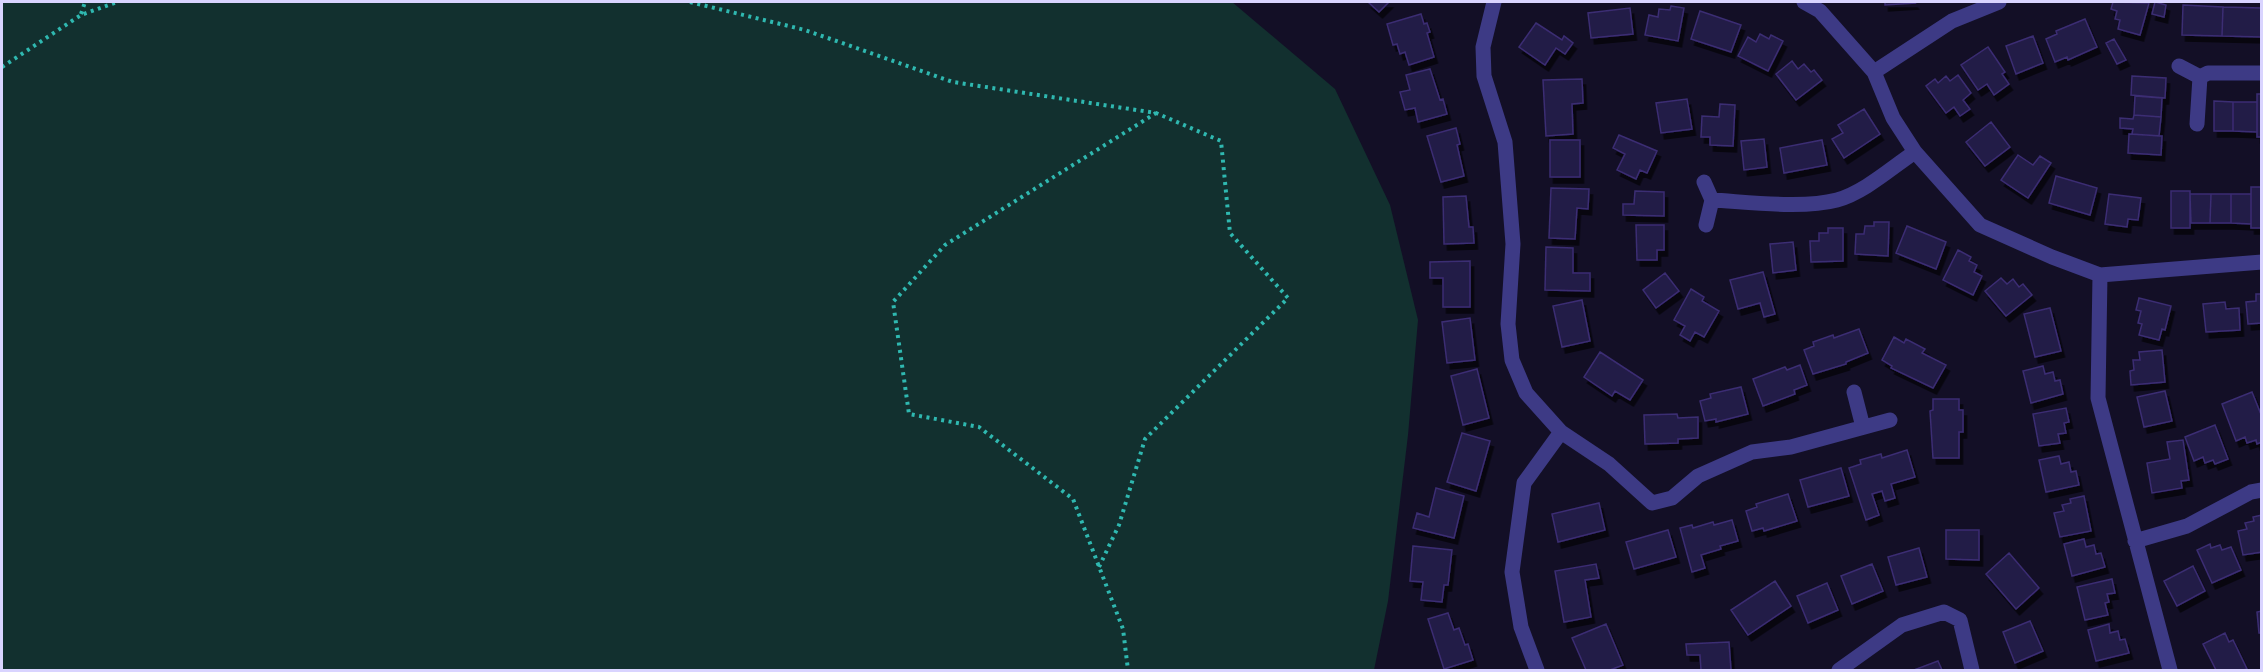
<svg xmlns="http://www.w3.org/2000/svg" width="2263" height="672" font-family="Quicksand,sans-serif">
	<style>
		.green { fill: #12302f }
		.building { fill: #241b47; stroke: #3b2d73; stroke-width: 1.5; filter: url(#shadow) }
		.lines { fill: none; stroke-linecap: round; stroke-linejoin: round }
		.path { stroke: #2fb8b0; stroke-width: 4; stroke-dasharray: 3 4.5; stroke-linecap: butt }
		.street { stroke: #3d3a85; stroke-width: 15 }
	</style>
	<defs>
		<filter id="shadow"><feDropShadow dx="3.5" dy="6" stdDeviation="0" flood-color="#0009"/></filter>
	</defs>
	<rect width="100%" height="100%" fill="#130f26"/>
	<!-- green -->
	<path class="green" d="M2,2H1232L1335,89L1390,205L1418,320L1408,435L1388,601L1374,670H2Z"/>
	<!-- building -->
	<path class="building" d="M1368,2H1389L1379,12Z
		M1885,2H1914L1915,3L1885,5Z
		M2113,2L2149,3L2140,35L2118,29L2120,20L2115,19L2117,11L2111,9Z
		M2155,2L2166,5L2164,17L2152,14Z
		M2183,5L2223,7L2222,36L2182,35Z
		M1671,6L1684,8L1678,41L1645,35L1649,15L1658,17L1659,9L1670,10Z
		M2223,7L2262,8V37L2222,36Z
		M1630,8L1633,34L1591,38L1588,13Z
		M1700,11L1741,25L1731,52L1691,39Z
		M1421,14L1424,24L1427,23L1430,32L1427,33L1434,57L1409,65L1405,52L1400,54L1397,44L1393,45L1387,24Z
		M2085,19L2097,47L2068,60L2067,57L2055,62L2046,39L2057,34L2056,31Z
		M1536,23L1562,40L1564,36L1573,43L1565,54L1556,48L1545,65L1519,47Z
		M1760,34L1769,39L1771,35L1783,41L1768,71L1738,56L1748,37L1756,42Z
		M2033,36L2043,63L2016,74L2006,46Z
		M2114,39L2126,60L2117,64L2106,43Z
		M1988,47L2005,72L2002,74L2009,84L1994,95L1987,84L1978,90L1961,65Z
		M1792,61L1798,69L1804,64L1811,72L1814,70L1822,80L1796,100L1776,74Z
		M1430,69L1440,100L1443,99L1447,114L1418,122L1415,108L1405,110L1400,92L1410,90L1406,75Z
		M1958,75L1971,93L1963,100L1970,109L1960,116L1954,107L1946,113L1926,86L1935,79L1938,83L1946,76L1950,81Z
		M2132,76L2166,78L2165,98L2131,95Z
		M1582,79L1583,103L1572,104L1573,134L1546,136L1543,80Z
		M2257,94H2262V137H2257Z
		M2135,96L2162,98L2161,117L2134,115Z
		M1687,99L1692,129L1661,133L1656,103Z
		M2214,101L2233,102V131H2214Z
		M2233,102H2257V132L2233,131Z
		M1720,104L1735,105L1733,146L1710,145V137H1701L1702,116L1719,117Z
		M1864,109L1880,134L1844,158L1832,139L1843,133L1838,125Z
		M2134,115L2161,117L2159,136L2132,134L2133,129L2120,128V118L2133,119Z
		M1991,122L2010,147L1985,166L1966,142Z
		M1456,128L1460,144L1457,145L1464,176L1441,182L1427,136Z
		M2129,134L2162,136L2161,155L2128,153Z
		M1619,135L1657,151L1647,173L1640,170L1636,179L1617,170L1625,154L1613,148Z
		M1764,139L1767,167L1744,170L1741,141Z
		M1550,140H1580V177H1550Z
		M1822,140L1827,165L1784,173L1780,148Z
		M2018,155L2033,165L2040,156L2051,163L2028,198L2001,180Z
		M2056,176L2097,188L2090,215L2049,203Z
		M2251,187H2262V228H2251Z
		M1551,188L1589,189L1588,209L1577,208L1575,239L1549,238Z
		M1635,191L1664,192V216L1623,215V204H1634Z
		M2171,191H2190V228H2171Z
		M2109,194L2141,198L2138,220L2128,219L2127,227L2105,224Z
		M2190,194H2211L2210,223H2191Z
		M2211,194H2231V223H2210Z
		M2231,194H2251V224L2231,223Z
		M1466,196L1469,227H1473L1474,243L1444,244L1443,197Z
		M1874,222H1889L1888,256L1855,254L1856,234H1864L1865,226H1874Z
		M1636,225H1664V250H1657V260H1637Z
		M1907,226L1946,242L1936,269L1896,253Z
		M1828,228H1843V261L1811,262L1810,241H1819V233H1828Z
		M1793,242L1796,270L1773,273L1770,244Z
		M1546,247L1573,248V273H1590V291L1545,290Z
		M1958,250L1971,257L1969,261L1977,265L1974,272L1982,276L1973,295L1943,280Z
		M1470,261V307H1443V278H1430V262Z
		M1763,272L1775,314L1764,317L1760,303L1738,309L1730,280Z
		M1665,273L1679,291L1656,308L1643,290Z
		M2001,278L2007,284L2013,279L2019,287L2023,284L2032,295L2006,316L1985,291Z
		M1691,289L1704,297L1702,301L1719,311L1704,337L1695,332L1690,341L1680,335L1685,326L1674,320Z
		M2256,294H2262V323L2248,324L2246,302L2256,301Z
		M2139,298L2171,306L2165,330L2162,329L2159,340L2139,335L2142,324L2138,323L2141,311L2136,310Z
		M1582,300L1590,341L1562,347L1553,306Z
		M2225,302L2226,309L2239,308L2240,330L2206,332L2203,304Z
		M2050,308L2061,351L2035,357L2024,314Z
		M1470,318L1475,360L1447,363L1442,322Z
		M1859,329L1868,353L1846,362V364L1813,374L1804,350L1814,346L1813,342L1833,335L1834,338Z
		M1894,337L1904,343L1906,339L1925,349L1922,353L1946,365L1933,388L1891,368L1892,366L1882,360Z
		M2162,350L2165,382L2131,385L2130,371L2134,370L2133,360H2140L2139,352Z
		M1600,352L1643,380L1630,400L1615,391L1612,396L1584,377Z
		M1800,365L1807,385L1794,390L1795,394L1763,406L1753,379L1785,367L1787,370Z
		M2043,366L2045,374L2053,372L2055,381L2060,380L2063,394L2031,403L2023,371Z
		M1477,369L1489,418L1463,425L1451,376Z
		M1741,387L1748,414L1716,422V419L1705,421L1700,401L1711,398L1710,394Z
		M2165,391L2172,421L2144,427L2137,397Z
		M2252,392L2262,417V442L2257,444L2256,440L2247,443L2245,437L2236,441L2222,404Z
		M1933,399H1959V410H1963V432H1959V458H1933L1930,411L1933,410Z
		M2066,408L2069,422L2064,423L2066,433L2058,434L2060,443L2039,446L2033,414Z
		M1677,414L1678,418L1698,417V438L1678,439V443L1645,444L1644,415Z
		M2215,425L2228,459L2215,464L2213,460L2205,463L2203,457L2194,461L2185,437Z
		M1462,433L1490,441L1476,491L1447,482Z
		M2183,440L2189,480L2181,481L2182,488L2152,493L2147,463L2170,459L2167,442Z
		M1907,450L1915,477L1891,484L1895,498L1885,501L1882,491L1872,494L1879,515L1866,520L1849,468L1861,464L1860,460L1881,454L1882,458Z
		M2059,456L2061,464L2069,462L2071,472L2076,471L2079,485L2046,492L2039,460Z
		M1841,468L1849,496L1808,507L1800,480Z
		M1436,488L1464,496L1454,538L1413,528L1417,513L1429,517Z
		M1788,494L1797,521L1764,531L1763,528L1752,531L1746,511L1757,507L1756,504Z
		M2084,496L2091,531L2060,537L2054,513L2064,511L2062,505L2071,503L2070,499Z
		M1599,503L1605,530L1558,542L1552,514Z
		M2262,515V552L2243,555L2238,531L2247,529L2245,523L2254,521L2253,517Z
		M1732,520L1738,541L1720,546L1721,549L1701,555L1705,568L1692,572L1680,528L1692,525L1693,528L1713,522L1714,525Z
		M1668,530L1676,557L1634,569L1626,542Z
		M1946,530H1979V560L1946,559Z
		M2084,539L2086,547L2094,545L2096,554L2101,553L2105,567L2072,576L2064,544Z
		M2210,544L2211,548L2220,545L2222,550L2231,547L2241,570L2212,583L2197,550Z
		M1413,546L1452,550L1448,585H1444L1442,602L1421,600L1423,582L1410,581Z
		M1919,548L1927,577L1896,585L1888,557Z
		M2009,553L2039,588L2016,609L1986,574Z
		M1596,564L1599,578L1585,580L1591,617L1564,622L1555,571Z
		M1872,564L1883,591L1852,604L1841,576Z
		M2193,566L2205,591L2177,606L2164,581Z
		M2112,579L2115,593L2107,594L2109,602L2105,603L2108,615L2085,620L2077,587Z
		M1775,581L1791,606L1748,635L1731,610Z
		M1827,583L1838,610L1808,623L1797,596Z
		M2262,611V633H2259L2257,612Z
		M1448,613L1454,630L1459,628L1465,645L1468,644L1473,660L1444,669L1428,619Z
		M2030,621L2043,651L2015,663L2003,632Z
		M1606,624L1623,665L1610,670H1586L1572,638Z
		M2109,624L2110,633L2118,631L2120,640L2125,639L2129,653L2096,661L2088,630Z
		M2225,633L2229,642L2233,640L2247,669L2243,670H2216L2203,644Z
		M1729,642L1731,670H1701L1700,655H1687L1686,644Z
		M1938,661L1942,670H1914Z"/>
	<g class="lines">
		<!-- path -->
		<path class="path" d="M690,2L805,30L953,82L1156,113L945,245L893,302L909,414L979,427L1073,499L1123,629L1128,670
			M81,14L85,2
			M2,67L81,15L117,2
			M1099,567L1119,525L1145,439L1288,298L1230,233L1221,141L1156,113"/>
		<!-- street -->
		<path class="street" d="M1494,2L1483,47L1484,76L1505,142L1513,244L1508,324L1512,360L1526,393L1561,432L1609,464L1652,503L1672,498L1698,476L1752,452L1791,447L1890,420
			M1804,2L1820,11L1874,72L1893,118L1915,152L1980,225L2052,257L2100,275L2262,262
			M2179,66L2200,77
			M1874,72L1952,21L1999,2
			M2197,124L2200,77L2208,73H2262
			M1704,182L1712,200L1706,225
			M1712,200C1748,202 1803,209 1837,200C1865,192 1891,168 1915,152
			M2100,275L2098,398L2170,670
			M1854,392L1863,427
			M2135,541L2187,526L2251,492L2262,490
			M1537,670L1521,627L1512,572L1524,483L1561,432
			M1839,670L1902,625L1944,612L1960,620L1972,670"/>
	</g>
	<!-- border -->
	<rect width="2263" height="672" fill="none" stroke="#d9d4ff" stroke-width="6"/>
</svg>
